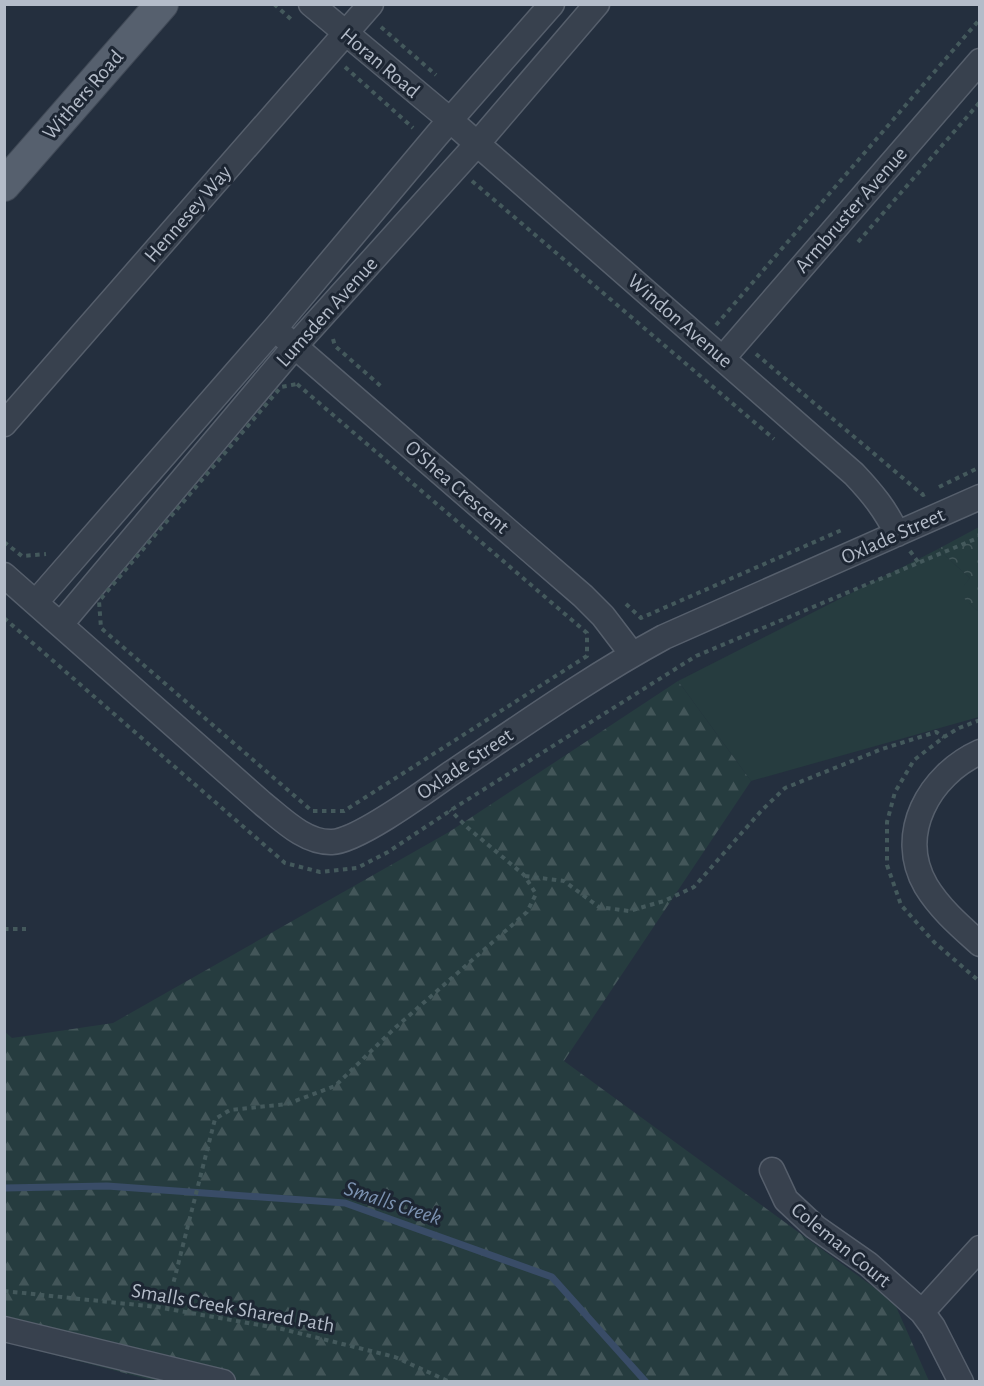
<svg xmlns="http://www.w3.org/2000/svg" width="984" height="1386" font-family="'Alegreya Sans',sans-serif">
	<style>
		.grass { fill: #263c3f }
		.forest { fill: url(#forest-firs) }
		.park { fill: url(#park-crowns) }
		.lines { fill: none; stroke-linecap: round; stroke-linejoin: round }
		.stream { stroke: #394c67; stroke-width: 7 }
		.minor-casing { stroke: #565f6c; stroke-width: 27 }
		.major-casing { stroke: #414a57; stroke-width: 34 }
		.path { stroke: #44595c; stroke-width: 4; stroke-dasharray: 4.5 4.5; stroke-linecap: butt }
		.minor { stroke: #38414e; stroke-width: 24 }
		.major { stroke: #56606e; stroke-width: 32 }
		.labels { text-anchor: middle; dominant-baseline: central; stroke-width: 6; stroke-linejoin: round; paint-order: stroke }
		.street-label { font-size: 21px; fill: #b4bcc9; stroke: #1d2633 }
		.water-label { font-size: 22px; font-style: italic; fill: #7c92b1; stroke: #1d2633 }
	</style>
	<defs>
		<pattern id="forest-firs" width="22" height="20" patternUnits="userSpaceOnUse" patternTransform="scale(1.5)"><rect width="22" height="20" fill="#263c3f"/><path d="M5 1l3.5 6h-7zM16 11l3.5 6h-7z" fill="#435659"/></pattern>
		<pattern id="park-crowns" width="20" height="18" patternUnits="userSpaceOnUse" patternTransform="scale(1.5)"><rect width="20" height="18" fill="#263c3f"/><path d="M2 6a3 3 0 1 1 6 0M12 15a3 3 0 1 1 6 0" fill="none" stroke="#435659"/></pattern>
	</defs>
	<rect width="100%" height="100%" fill="#242f3e"/>
	<!-- grass -->
	<path class="grass" d="M938,549L970,578L959,593L979,612V717L751,781L678,681Z"/>
	<!-- forest -->
	<path class="forest" d="M678,681L751,781L564,1061L894,1302L929,1381H155L5,1342L4,1031L12,1038L113,1023L449,832Z"/>
	<!-- park -->
	<path class="park" d="M979,527V612L958,593L970,578L938,549Z"/>
	<g class="lines">
		<!-- stream -->
		<path class="stream" d="M4,1188L107,1186L345,1203L552,1277L646,1382"/>
		<defs>
			<path id="minor" d="M311,4L450,120L854,474C872,493 886,510 897,534
				M283,336L583,596L603,616L632,654
				M723,358L980,61
				M4,424L371,4
				M4,575L262,803C282,819 305,843 332,842C358,841 426,791 450,774C520,727 590,677 664,637L980,497
				M36,602L275,328L437,135L552,4
				M61,624L295,346L477,144L597,4
				M980,752C929,775 896,834 926,886C940,909 960,926 980,944
				M772,1170L786,1200L815,1227L868,1264L922,1312L933,1327L961,1382
				M922,1312L980,1248
				M4,1329L223,1382"/>
			<path id="major" d="M4,185L162,4"/>
		</defs>
		<!-- minor casing -->
		<use href="#minor" class="minor-casing"/>
		<!-- major casing -->
		<use href="#major" class="major-casing"/>
		<!-- path -->
		<path class="path" d="M274,4L294,22
			M381,27L436,75
			M345,67L413,128
			M472,181L774,439
			M858,242L980,102
			M716,325L980,19
			M333,339L335,346L383,388
			M756,354L923,495L925,494
			M297,384L587,633V656L344,811H312L101,628L99,601L281,387Z
			M939,487L980,467
			M4,542L22,556L46,554
			M910,551L918,562
			M626,604L641,618L844,529
			M4,618L285,863L320,872L357,868L388,852L451,810L696,656L980,537
			M980,720L959,728L944,737L914,760L895,792L887,822V865L901,905L934,942L980,982
			M525,876L564,881L599,907L629,911L664,901L694,887L762,810L785,788L882,749L936,732L944,737
			M4,929H26
			M4,1291L157,1307L282,1329L395,1357L450,1382
			M167,1308L215,1119L230,1110L287,1104L335,1086L396,1027L527,912L536,894L524,875L468,828L450,810"/>
		<!-- minor -->
		<use href="#minor" class="minor"/>
		<!-- major -->
		<use href="#major" class="major"/>
	</g>
	<g class="labels">
		<!-- street labels -->
		<g class="street-label">
			<text transform="translate(380 63) rotate(40)">Horan Road</text>
			<text transform="translate(83 95) rotate(-49)">Withers Road</text>
			<text transform="translate(851 210) rotate(-49)">Armbruster Avenue</text>
			<text transform="translate(188 214) rotate(-49)">Hennesey Way</text>
			<text transform="translate(327 312) rotate(-48)">Lumsden Avenue</text>
			<text transform="translate(680 321) rotate(41)">Windon Avenue</text>
			<text transform="translate(457 487) rotate(41)">O'Shea Crescent</text>
			<text transform="translate(893 536) rotate(-24)">Oxlade Street</text>
			<text transform="translate(465 764) rotate(-34)">Oxlade Street</text>
			<text transform="translate(841 1245) rotate(39)">Coleman Court</text>
			<text transform="translate(233 1308) rotate(10)">Smalls Creek Shared Path</text>
		</g>
		<!-- water labels -->
		<g class="water-label">
			<text transform="translate(393 1203) rotate(18)">Smalls Creek</text>
		</g>
	</g>
	<!-- border -->
	<rect width="984" height="1386" fill="none" stroke="#b4bcc9" stroke-width="12"/>
</svg>
